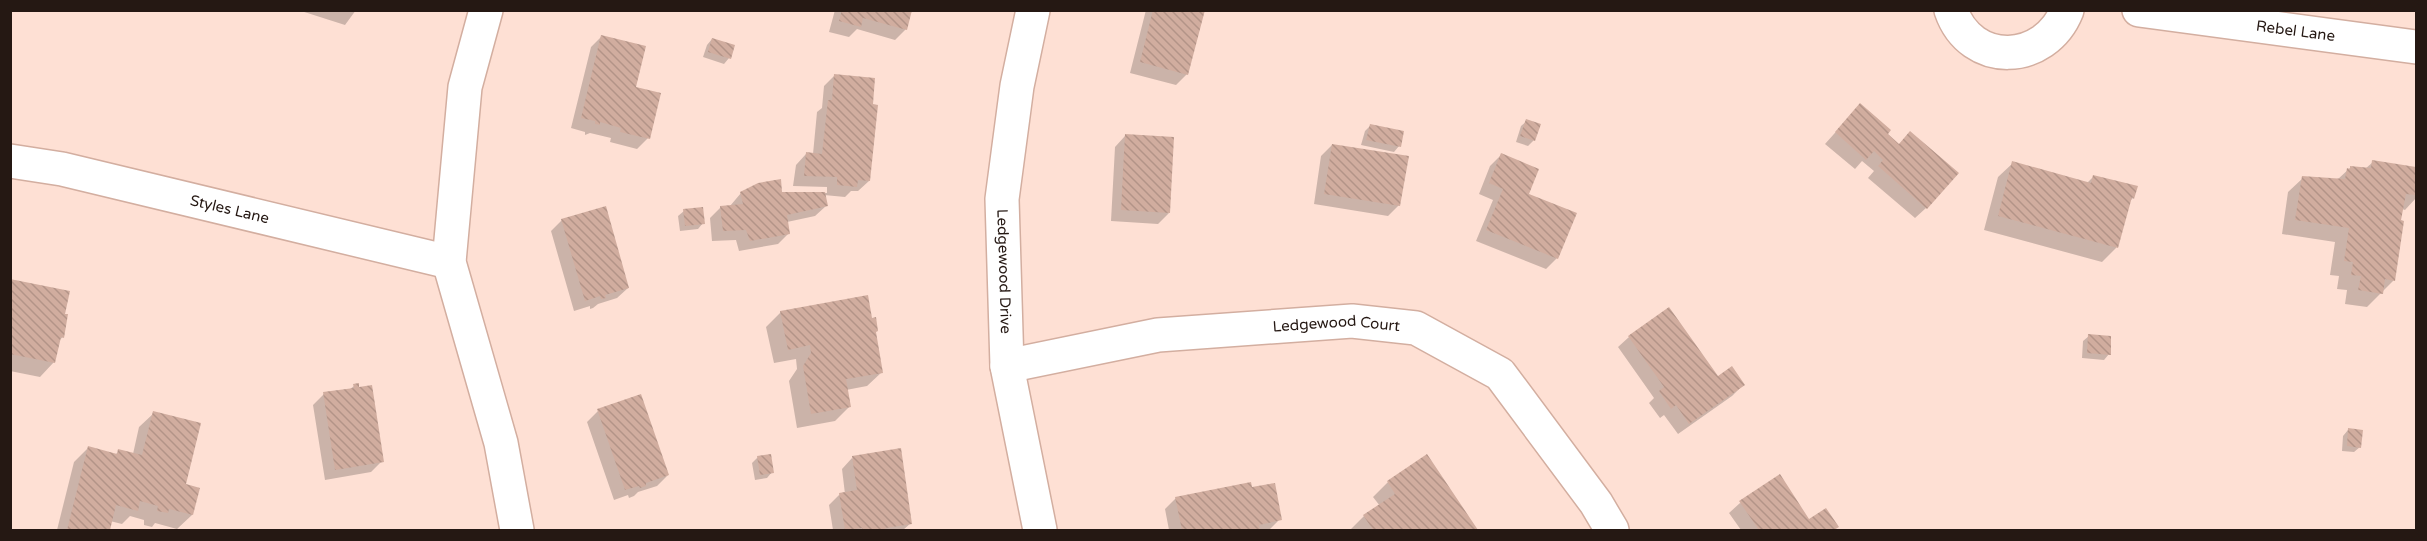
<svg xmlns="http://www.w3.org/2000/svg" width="2427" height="541" font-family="'Varela Round',sans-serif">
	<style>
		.shadow { fill: #0003 }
		.building { fill: url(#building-back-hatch) }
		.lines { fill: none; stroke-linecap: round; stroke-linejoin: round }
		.street-casing { stroke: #d3aea0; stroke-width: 36 }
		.street { stroke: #fff; stroke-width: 33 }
		.labels { text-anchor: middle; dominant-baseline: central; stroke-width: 4.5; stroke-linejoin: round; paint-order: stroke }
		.street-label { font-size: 15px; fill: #251813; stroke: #fee0d4 }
	</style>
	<defs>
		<pattern id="building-back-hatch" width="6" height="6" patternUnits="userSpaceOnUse" patternTransform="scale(1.5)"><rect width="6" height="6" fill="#d1ad9f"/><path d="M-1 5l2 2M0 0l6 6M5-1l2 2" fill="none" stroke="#b39488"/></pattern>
	</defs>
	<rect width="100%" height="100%" fill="#fee0d4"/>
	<!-- shadow -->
	<path class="shadow" d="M298,10H356L345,25Z
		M835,10H911L906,29L895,40L857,29L849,37L829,32Z
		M1146,10H1204L1187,74L1176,85L1130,73Z
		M602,36L634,88L648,138L637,149L610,142L611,138L590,133L585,135V132L571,128L591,47Z
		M712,39L729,58L724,64L703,57L707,45Z
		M835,75L869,181L858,191H851L845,197L824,195L826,206L815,216L787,222L789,233L778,244L739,251L736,240L712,241L710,218L721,207L730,206L741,193H827V187L793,186L796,165L806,154H813L817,112L822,108L824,86Z
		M1850,116L1886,134L1926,208L1915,218L1868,178L1874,171L1862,161L1855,169L1825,144Z
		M1527,121L1534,140L1528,146L1516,142L1521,126Z
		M1370,126L1399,146L1394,152L1361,145L1365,131Z
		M1125,136L1169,213L1158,224L1111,221L1115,147Z
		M1332,145L1399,205L1388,216L1314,204L1321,156Z
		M1501,155L1527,195L1557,258L1546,269L1476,241L1493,200L1479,194L1490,166Z
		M2373,162L2416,169V198L2405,210L2402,209L2394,280L2367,307L2345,304L2347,290L2337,289L2339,276L2330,275L2335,242L2282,234L2288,192L2303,178L2337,180L2351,167L2365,169Z
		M2013,163L2087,183L2094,176L2136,187L2133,198L2129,202L2116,248L2102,262L1984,230L1998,177Z
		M684,211L703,223L698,229L680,231L678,216Z
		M562,220L628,288L617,298L598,304L593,308L590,309V306L574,311L551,231Z
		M10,281L64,315L63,337L58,341L54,362L40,377L10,371Z
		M781,312L874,333L882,372L867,386L846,390L849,407L835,421L797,428L789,381L797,369L796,359L774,363L766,327Z
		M2089,336L2109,354L2104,360L2082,358L2083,341Z
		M1629,337L1717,378L1743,385L1732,396L1678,434L1664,415L1660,418L1649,403L1654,398L1618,347Z
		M354,386L382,461L371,472L325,480L313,405L324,394L349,390Z
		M598,411L668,475L657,486L638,492L634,496L629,498L628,495L614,500L587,422Z
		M154,413L184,485L192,515L177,529L155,523L152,527L144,525V520L130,516L122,524L110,521L108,530H57L74,462L88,448L115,455L119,451L133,454L139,427Z
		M2348,430L2360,447L2354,452L2342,451L2343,436Z
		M1427,456L1476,530H1350L1364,516L1380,506L1373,497L1388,482Z
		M758,457L772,472L767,478L755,480L752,463Z
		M852,458L911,523L903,530H833L829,505L840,494H845L842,469Z
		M1251,489L1280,519L1269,530H1169L1165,509L1176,498Z
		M1740,503L1809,521L1837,527L1834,530H1741L1729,513Z
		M297,529H323L324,530H295Z"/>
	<!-- building -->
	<path class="building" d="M842,10H912L907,30L863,18L861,27L839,21Z
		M1153,10H1205L1188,75L1140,62Z
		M601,35L646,46L636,87L661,93L650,139L620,132L621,128L600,122V125L595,124V121L581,118Z
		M712,38L735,45L731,59L708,52Z
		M834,74L875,78L873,104L878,105L870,181L858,180L857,187L837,185V177L804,176L806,152L822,154L828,100H832Z
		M1860,103L1891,130L1888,134L1899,144L1910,131L1959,173L1927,209L1878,166L1883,160L1874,151L1866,160L1835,132Z
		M1526,119L1541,124L1535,141L1520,136Z
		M1370,124L1404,131L1401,147L1366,140Z
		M1125,134L1174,137L1170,213L1121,210Z
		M1332,144L1409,156L1400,206L1324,194Z
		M1501,153L1539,169L1529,194L1577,213L1558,259L1486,230L1503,189L1489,183Z
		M2372,160L2416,167V195L2406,194L2401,220L2404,221L2395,281L2385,279L2383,294L2358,290L2361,276L2351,275L2353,262L2344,261L2349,228L2295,220L2302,176L2345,179L2347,168L2350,169V166L2371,168Z
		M2012,161L2091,183L2093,175L2138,186L2134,199L2132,197L2118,248L1998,216Z
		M781,179L782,192H825L828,206L787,215L790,234L750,241L746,230L723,231L720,206L743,204L740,192L758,183Z
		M606,206L629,288L605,295L606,298L601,299L600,296L585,301L561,219Z
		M703,207L705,224L685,226L683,209Z
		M10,279L70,291L65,314H68L64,338L61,337L55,363L10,354Z
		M868,295L872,318L876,317L878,331L876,332L883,373L846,379L851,407L811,414L803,366L811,353L810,345L788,350L780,311Z
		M1669,307L1718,376L1732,366L1745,385L1689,424L1676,405L1671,409L1659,391L1664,387L1628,336Z
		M2088,334L2111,336V355L2087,353Z
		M359,383V387L372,385L384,462L335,470L323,392L354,388L353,384Z
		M641,394L669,475L646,483V486L640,488L639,486L625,490L597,409Z
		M153,411L201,423L186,484L200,488L193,515L169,509L168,513L157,511L158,506L140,501L138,511L116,505L110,530H67L88,446L117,454L118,449L142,455Z
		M2348,428L2363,430L2361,448L2347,446Z
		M901,448L912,524L886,528L883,530H863L862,528L845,530L839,493L857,490L852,456Z
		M771,454L774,473L760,475L757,456Z
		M1427,454L1478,530H1373L1363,515L1395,494L1387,481Z
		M1780,474L1809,519L1826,508L1839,527L1834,530H1759L1739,501Z
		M1251,482L1252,487L1275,483L1282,520L1259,525L1260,530H1182L1175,497Z"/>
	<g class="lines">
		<defs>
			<g id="street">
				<path d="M486,10L465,87L449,262L501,443L517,530"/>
				<path id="s1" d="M1033,10L1017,86L1002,199L1007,366L1040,530"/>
				<path d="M1951,10C1971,68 2045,65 2067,10"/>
				<path id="s2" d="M2139,10L2416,47"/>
				<path id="s3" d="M10,161L62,169L449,262"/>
				<path id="s4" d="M1007,366L1158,335L1352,321L1416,328L1500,374L1596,503L1612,530"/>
			</g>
		</defs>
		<!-- street casing -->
		<use href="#street" class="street-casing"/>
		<!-- street -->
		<use href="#street" class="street"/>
	</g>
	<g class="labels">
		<!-- street labels -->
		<g class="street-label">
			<text stroke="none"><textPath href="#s2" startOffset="158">Rebel Lane</textPath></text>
			<text stroke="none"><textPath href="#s3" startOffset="225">Styles Lane</textPath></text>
			<text stroke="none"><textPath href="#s1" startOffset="264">Ledgewood Drive</textPath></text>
			<text stroke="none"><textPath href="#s4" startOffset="333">Ledgewood Court</textPath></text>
		</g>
	</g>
	<!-- border -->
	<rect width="2427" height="541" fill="none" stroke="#251813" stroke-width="24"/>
</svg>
